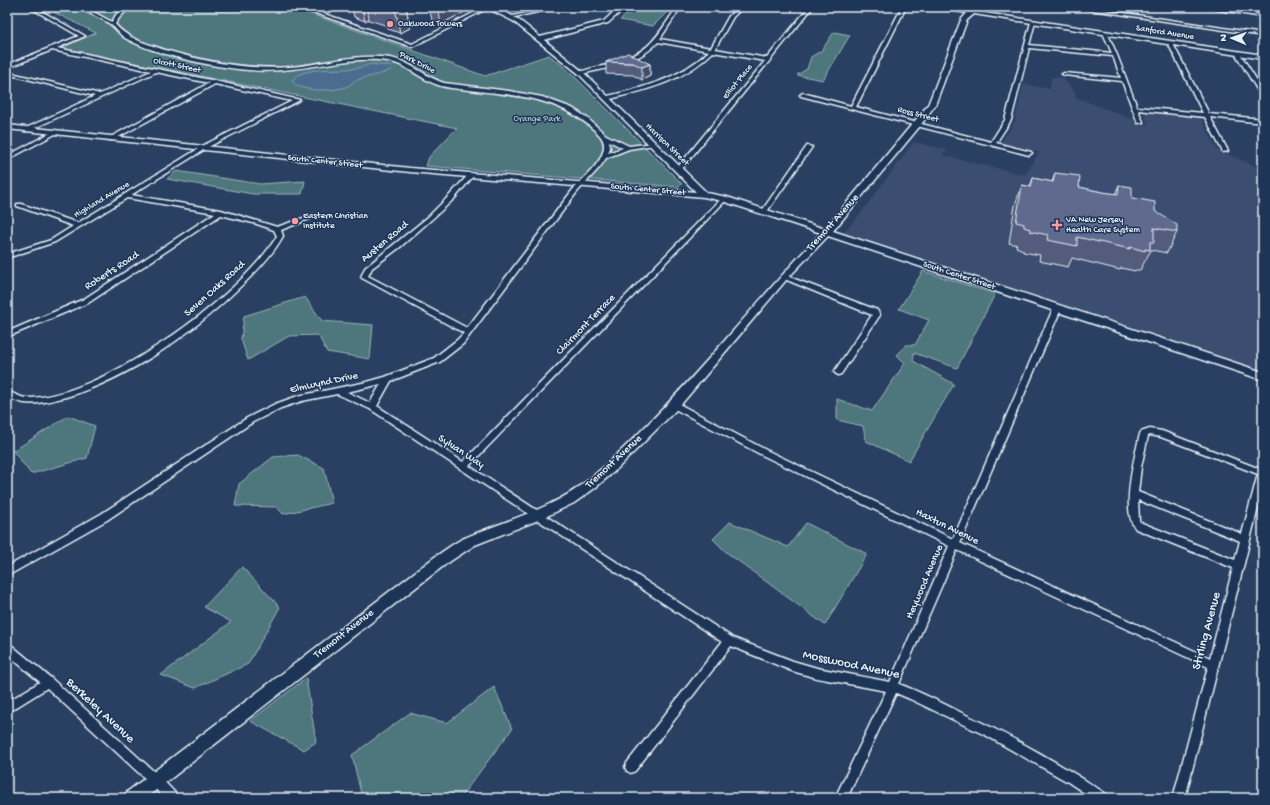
<svg xmlns="http://www.w3.org/2000/svg" width="1270" height="805" font-family="'Gochi Hand',sans-serif">
	<style>
		.built { fill: #3a4d70 }
		.green { fill: #4e777b; stroke: #9bb4ba }
		.water { fill: #486c8f; stroke: #88a1b9 }
		.lines { fill: none; stroke-linecap: round; stroke-linejoin: round }
		.street-casing { stroke: #e8f1f8; stroke-width: 3 }
		.secondary-casing { stroke: #e8f1f8; stroke-width: 3 }
		.street { fill: #1d3557; fill-rule: evenodd }
		.secondary { fill: #1d3557; fill-rule: evenodd }
		.wall { fill: #535c7b; stroke: #e8f1f8 }
		.shaded-wall { fill: #434b64; stroke: #e8f1f8 }
		.building { fill: #606b8f; stroke: #e8f1f8 }
		.poi-dot { fill: #ff9aa2; stroke: #1d3557; stroke-width: 1.5 }
		.labels { text-anchor: middle; dominant-baseline: central; stroke-width: 3; stroke-linejoin: round; paint-order: stroke }
		.far-poi-label { font-size: 9px; fill: #e8f1f8; stroke: #1d3557; text-anchor: start }
		.far-street-label { font-size: 9px; fill: #e8f1f8; stroke: #1d3557 }
		.far-park-label { font-size: 9px; fill: #aac0c6; stroke: #1d3557 }
		.street-label { font-size: 11px; fill: #e8f1f8; stroke: #1d3557 }
		.near-street-label { font-size: 13px; fill: #e8f1f8; stroke: #1d3557 }
	</style>
	<rect width="100%" height="100%" fill="#2a4062"/>
	<filter id="ink" filterUnits="userSpaceOnUse"><feTurbulence type="fractalNoise" baseFrequency=".025" numOctaves="2"/><feDisplacementMap in="SourceGraphic" scale="8" xChannelSelector="R" yChannelSelector="G"/><feConvolveMatrix kernelMatrix="1 2 1 2 8 2 1 2 1" color-interpolation-filters="sRGB"/></filter>
	<g filter="url(#ink)">
		<!-- built -->
		<path class="built" d="M1051,77L1063,78L1076,93L1075,97L1148,125L1144,112L1201,118L1217,150L1263,169V371L843,233L857,218L914,142L948,150L942,155L1025,175L1039,152L1001,143L1015,121L1023,84L1050,89Z"/>
		<!-- green -->
		<path class="green" d="M43,7H291L485,76L549,55L569,71L682,184L677,187L426,166L429,157L457,128L61,48L96,33Z
			M636,7H672L653,26L620,20Z
			M834,32L850,35L823,80L797,75L807,69L811,57L822,50Z
			M176,171L260,184L305,181L302,194H253L167,179Z
			M923,271L995,294L957,368L914,353L913,361L954,384L909,461L866,441L863,426L837,420V399L872,411L905,363L897,355L906,345H915L929,320L899,309Z
			M305,297L322,321L373,325L370,359L327,352L318,335L289,336L248,360L241,339L244,316Z
			M68,416L95,426L87,458L31,474L13,451Z
			M298,455L324,468L332,503L283,514L277,507L235,506L239,484L273,457Z
			M730,522L788,547L806,523L867,554L825,625L726,552L713,539Z
			M242,567L280,607L248,664L195,688L161,675L231,622L204,607Z
			M306,678L316,742L304,750L250,721Z
			M494,687L512,729L460,798H362L352,755L410,713L447,723Z"/>
		<!-- water -->
		<path class="water" d="M370,64L390,66L392,69C380,76 365,76 353,82C350,85 347,87 342,88C330,91 299,92 292,81C303,62 352,75 370,64Z"/>
		<g class="lines">
			<defs>
				<path id="street" d="M29,7H34L85,36L57,48L215,81L300,100L210,146L131,195L221,210L277,227L312,215H316L317,216L281,230L283,236C272,256 256,272 240,287C193,333 130,378 66,397C53,400 38,405 24,403C18,402 12,399 7,397V391C13,393 21,398 27,398C100,399 241,297 277,236L274,230L257,224L221,215L88,303L7,337V332L84,299L215,213L127,198L55,242L7,258V254L51,240L73,226L17,206V204H21L78,223L206,144L292,101L215,84L113,140H109V138L209,83L156,72L28,131H24V129L95,96L7,74V72L100,94L151,71L52,50L7,68V65L79,36Z
					M79,7H84L112,22L116,15L125,7H130L120,17L115,24C127,39 148,44 165,50C206,62 248,70 291,67C323,64 357,53 390,58C410,61 425,77 444,83L509,91L542,97L572,108L586,117L606,135L629,146L654,143V145L629,149L606,158L600,167L577,192L463,344L440,362L391,381L377,406L463,462L722,198H726V200L469,466L733,638L793,661L817,668L890,682L949,546L760,454L671,407L670,405L671,403H677L766,450L953,539L1053,309L1057,307H1060L1061,309L960,543L1210,658L1233,568L1136,529C1120,512 1135,455 1140,434L1141,432L1150,429L1162,431L1260,469L1263,468V488L1185,798H1173L1208,667L957,550L899,684C920,692 940,702 960,712C1011,736 1060,763 1106,794L1108,798H1092L1068,782L987,736L910,699L896,693L847,798H835L886,691L817,678L792,671L731,646L635,771L631,773L627,771L625,767L627,763L722,642L370,409L337,394L302,401L281,408L253,422L107,520L7,576V567L101,514L247,418L275,404L298,396L367,382L385,377L434,358L457,340L464,333L362,278L361,277L365,268L428,217L449,196L469,174H473L474,175L454,199L432,219L399,248L372,268L368,276L467,328C502,283 536,237 571,192C582,178 602,165 604,147C605,139 598,133 592,128C560,99 518,95 477,91C465,89 453,89 441,86C418,79 405,61 379,60C350,58 321,66 292,69C269,72 247,71 224,67C197,63 149,52 125,38C119,34 116,28 110,24C101,17 88,14 79,7ZM609,141L623,148L608,153L610,148ZM381,384L370,403L347,392ZM1150,435L1161,437L1258,474L1242,534L1138,492L1141,467L1148,436ZM1138,500L1240,541L1235,560L1142,523L1139,521Z
					M298,7H304L412,44L485,7H490L412,47Z
					M552,7H560L510,18L508,17Z
					M677,7H681L660,39L711,48L729,16L738,7H743L733,17L715,49L767,58L809,7H813L681,170H677V168L765,61L713,52C683,82 646,90 606,100L603,98L604,97C642,88 680,79 709,51L658,42C639,63 608,68 581,74L579,73C587,68 601,67 611,64C651,52 655,39 677,7Z
					M902,7H906L856,107L991,142L1005,120L1031,22L1033,21L1035,22L1029,45L1112,53L1103,33L1107,32L1117,55L1137,107L1203,113L1168,43L1172,42L1209,114L1263,119V123L1210,117L1228,151L1223,152L1205,117L1138,110L1143,122L1138,123L1122,81L1064,75L1062,74L1064,73L1121,78L1113,56L1029,48L1011,120L996,143L1031,152L1032,153L1029,155L801,96L800,95L803,93L851,106Z
					M1073,7H1084L1263,34V36Z
					M1200,7H1211L1263,15V17Z
					M1235,52H1239L1263,90V96L1260,94L1235,53Z
					M52,132L57,133L7,160V156Z
					M807,146L812,147L766,213H762L761,212Z
					M784,275L877,310L880,315L841,374L838,375L834,372L872,315L782,278L781,277Z
					M7,643L11,645L52,679L160,777L176,794L178,798H164L152,785L47,688L7,713V702L40,682L7,654Z"/>
				<path id="secondary" d="M485,7C506,7 525,25 540,37L604,21L619,7H626L608,23L544,40L583,72L707,193L727,197L825,229L928,105L961,20L967,13L934,7H949L971,10L977,7H984L978,12L1263,55V59L974,14L967,20L935,105L920,126L833,231L1263,372V380L828,236L787,279L678,408L616,470L595,488L574,503L541,519L475,545L446,564L146,798H125L127,792L436,556C446,550 456,541 467,537C508,519 551,510 587,481C606,466 623,449 640,432C704,369 759,298 821,233L722,201L704,197L410,172L7,129V125L410,168L696,192L579,74L513,21Z"/>
			</defs>
			<!-- street casing -->
			<use href="#street" class="street-casing"/>
			<!-- secondary casing -->
			<use href="#secondary" class="secondary-casing"/>
			<!-- street -->
			<use href="#street" class="street"/>
			<!-- secondary -->
			<use href="#secondary" class="secondary"/>
		</g>
		<!-- wall -->
		<path class="wall" d="M352,7H406L410,28L400,33L388,29V26L369,20V19L365,21L354,17Z
			M429,7H474L441,24L432,20Z
			M606,62L650,64V76L642,80L633,75L606,74Z
			M1055,173L1079,187L1102,192L1115,194L1119,185L1132,198L1155,211L1177,232L1167,253L1151,250L1140,270H1136L1135,271L1121,268L1120,270L1072,258L1068,267L1039,261L1040,255L1023,252V250L1016,247L1017,245L1009,243L1015,205L1022,185L1030,187L1033,178L1052,182Z"/>
		<!-- shaded-wall -->
		<path class="shaded-wall" d="M362,7H367L369,19L365,21Z
			M395,7H406L410,28L400,33Z
			M438,7H474L441,24Z
			M650,64V76L642,80V67Z"/>
		<!-- building -->
		<path class="building" d="M628,53L650,64L642,67L633,63L606,62Z
			M1055,173L1080,176L1079,187L1102,192L1118,194L1119,185L1132,187V198L1155,202V211L1177,225V232L1154,228V242H1150V250L1145,249V251L1130,247V249L1077,237V246L1047,240L1048,235L1030,231V229L1024,227V224L1016,222L1022,185L1031,187L1033,178L1053,182Z"/>
	</g>
	<!-- markers -->
	<g class="poi-dot">
		<circle cx="390" cy="24" r="4"/>
		<circle cx="295" cy="221" r="4"/>
		<path d="M1055 219h4v4h4v4h-4v4h-4v-4h-4v-4h4z"/>
	</g>
	<g class="labels">
		<!-- far-poi labels -->
		<g class="far-poi-label">
			<text x="398" y="24">Oakwood Towers</text>
			<text x="303" y="216">Eastern Christian<tspan x="303" dy="10">Institute</tspan></text>
			<text x="1066" y="220">VA New Jersey<tspan x="1066" dy="10">Health Care System</tspan></text>
		</g>
		<!-- far-street labels -->
		<g class="far-street-label">
			<text transform="translate(1165 33) rotate(9)">Sanford Avenue</text>
			<text transform="translate(417 63) rotate(27)">Park Drive</text>
			<text transform="translate(177 66) rotate(12)">Olcott Street</text>
			<text transform="translate(738 82) rotate(-51)">Elliot Place</text>
			<text transform="translate(918 115) rotate(14)">Ross Street</text>
			<text transform="translate(667 145) rotate(44)">Harrison Street</text>
			<text transform="translate(325 162) rotate(6)">South Center Street</text>
			<text transform="translate(648 190) rotate(5)">South Center Street</text>
			<text transform="translate(102 200) rotate(-31)">Highland Avenue</text>
			<text transform="translate(959 276) rotate(18)">South Center Street</text>
		</g>
		<!-- far-park labels -->
		<g class="far-park-label">
			<text x="537" y="119">Orange Park</text>
		</g>
		<!-- street labels -->
		<g class="street-label">
			<text transform="translate(833 223) rotate(-48)">Tremont Avenue</text>
			<text transform="translate(385 242) rotate(-40)">Austen Road</text>
			<text transform="translate(112 271) rotate(-33)">Roberts Road</text>
			<text transform="translate(215 289) rotate(-42)">Seven Oaks Road</text>
			<text transform="translate(586 325) rotate(-46)">Clairmont Terrace</text>
			<text transform="translate(324 383) rotate(-12)">Elmwynd Drive</text>
			<text transform="translate(461 452) rotate(33)">Sylvan Way</text>
			<text transform="translate(614 462) rotate(-43)">Tremont Avenue</text>
			<text transform="translate(947 527) rotate(26)">Haxtun Avenue</text>
			<text transform="translate(925 582) rotate(-67)">Heywood Avenue</text>
			<text transform="translate(344 634) rotate(-38)">Tremont Avenue</text>
		</g>
		<!-- near-street labels -->
		<g class="near-street-label">
			<text transform="translate(1207 631) rotate(-75)">Stirling Avenue</text>
			<text transform="translate(851 665) rotate(12)">Mosswood Avenue</text>
			<text transform="translate(100 711) rotate(43)">Berkeley Avenue</text>
		</g>
	</g>
	<!-- margin -->
	<rect width="1270" height="805" fill="none" stroke="#1d3557" stroke-width="24"/>
	<rect x="12" y="12" width="1246" height="781" fill="none" stroke="#e8f1f8" stroke-width="1.5" filter="url(#ink)"/>
	<!-- north arrow -->
	<g transform="translate(1232 38) rotate(272)" stroke="#1d3557" stroke-width="3" paint-order="stroke">
	<path d="M0-3L7 15L0 10L-7 15Z" fill="#e8f1f8"/>
	<text y="-6" font-size="11" font-weight="bold" text-anchor="middle" fill="#e8f1f8">N</text>
	</g>
</svg>
